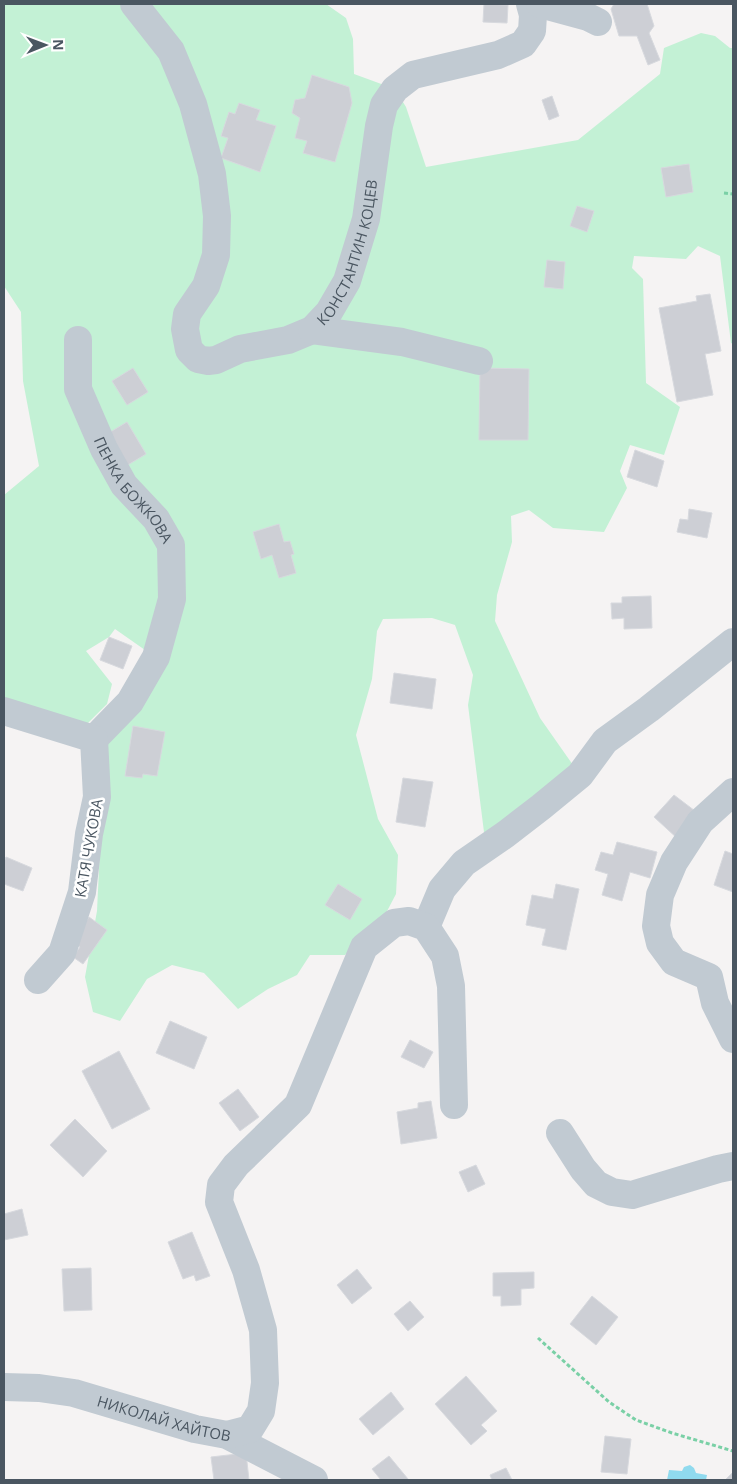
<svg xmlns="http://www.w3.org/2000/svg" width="737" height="1484" font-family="'Open Sans',sans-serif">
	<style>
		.green { fill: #c3f1d5 }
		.water { fill: #90daee }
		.building { fill: #cdcfd5; stroke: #d7d9de }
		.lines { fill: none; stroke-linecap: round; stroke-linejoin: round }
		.path { stroke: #7ad0a6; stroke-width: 3; stroke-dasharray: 4 2.5; stroke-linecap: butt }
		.minor { stroke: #c1cad2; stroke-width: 28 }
		.labels { text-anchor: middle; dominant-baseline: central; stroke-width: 5; stroke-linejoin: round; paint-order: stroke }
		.street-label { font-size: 15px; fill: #4a5661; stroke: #fff }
	</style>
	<rect width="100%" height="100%" fill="#f5f3f3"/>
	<!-- green -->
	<path class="green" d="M4,4H326L346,18L353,39L354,74L395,89L406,107L426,167L578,140L660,74L664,48L701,33L715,36L730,48H733V344L731,343L720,256L698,246L686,259L634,256L632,268L643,279L646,383L680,407L664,455L630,445L620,471L627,488L604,532L553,528L529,510L511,516L512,542L497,595L495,621L540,718L580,775L486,848L468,705L473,675L455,625L432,618L383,619L377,631L372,679L356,735L378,819L398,855L396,894L385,915L345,955H310L297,975L268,989L238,1009L204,973L172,965L147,979L120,1021L93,1012L85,977L97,911L101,827V743L155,657L115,629L109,637L86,651L112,684L107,704L87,724L4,698V495L39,466L23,381L21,312L4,286Z"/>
	<!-- water -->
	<path class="water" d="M690,1465L694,1468L696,1473L707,1475L706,1480H667L669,1470L682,1471L684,1467Z"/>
	<!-- building -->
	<path class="building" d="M484,4L508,5L507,23L483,22Z
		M614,4H647L654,26L649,33L660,60L648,65L637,36H619L611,9Z
		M312,75L349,87L352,103L335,162L303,153L307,141L295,138L300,118L292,113L295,100L305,98Z
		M552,96L559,116L549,120L542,100Z
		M239,103L260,110L256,120L276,126L260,172L221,158L228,138L221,136L229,112L235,114Z
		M689,164L693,192L666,197L661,168Z
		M577,206L594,211L587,232L570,226Z
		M547,260L565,262L563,289L544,287Z
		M710,294L721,351L705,354L713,395L677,402L659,308L697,301L696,296Z
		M133,368L148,392L127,405L112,381Z
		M480,368L529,369L528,440H479Z
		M127,422L146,454L121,469L102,437Z
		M635,450L664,461L657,487L627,477Z
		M689,509L712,513L707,538L677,532L680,519L688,520Z
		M279,524L284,542L290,541L294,554L291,555L296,573L279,578L272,555L261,559L253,532Z
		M651,596L652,628L624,629V618L612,619L611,603H622V597Z
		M109,637L132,646L123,669L100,660Z
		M394,673L436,679L432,709L390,703Z
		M133,726L165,732L157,776L143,774L142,778L125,776Z
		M403,778L433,782L425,827L396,822Z
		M674,795L699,814L678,839L654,817Z
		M617,842L657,852L650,878L630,872L622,901L602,895L608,874L595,870L601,852L613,855Z
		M725,851L733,854V892L714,885Z
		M6,857L32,868L23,891L4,884V862Z
		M338,884L362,899L350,920L325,905Z
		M556,884L579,889L566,950L542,945L546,929L526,925L532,895L553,899Z
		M89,917L107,930L83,964L73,957L80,947L72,942Z
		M170,1021L207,1037L194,1069L156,1053Z
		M410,1040L433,1052L424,1068L401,1057Z
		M119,1051L150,1109L112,1129L82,1071Z
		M238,1089L259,1117L240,1131L219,1103Z
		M431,1101L437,1138L401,1144L397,1112L418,1108V1103Z
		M75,1119L107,1151L83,1177L50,1145Z
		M476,1165L485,1184L468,1192L459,1172Z
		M22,1209L28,1235L4,1240V1214Z
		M192,1232L210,1276L196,1281L194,1275L183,1279L168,1242Z
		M91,1268L92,1310L64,1311L62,1269Z
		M357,1269L372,1288L352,1304L337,1285Z
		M534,1272V1288L521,1289V1305L501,1306V1296H493V1273Z
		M592,1296L618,1317L596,1345L570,1324Z
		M410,1301L424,1317L408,1331L394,1314Z
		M466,1376L497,1411L481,1425L487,1431L471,1445L435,1404Z
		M391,1392L404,1409L373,1435L359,1419Z
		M605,1436L631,1439L627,1474L601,1472Z
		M246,1453L249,1480H214L211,1457Z
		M389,1456L408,1479L407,1480H381L372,1469Z
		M506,1468L512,1480H492L490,1475Z
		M733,1472V1480H725Z"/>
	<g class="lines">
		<!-- path -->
		<path class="path" d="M724,193L733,194
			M538,1338L609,1402L636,1420L672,1433L733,1451"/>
		<!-- minor -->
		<g class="minor">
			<path id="s1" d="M134,4L171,51L193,104L212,174L217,216L216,255L206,286L187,314L185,329L189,350L198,359L208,361L216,360L240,349L288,340L312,330L329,312L347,281L366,219L379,126L384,105L395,89L413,75L498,55L523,44L532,31L533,15L530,4"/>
			<path d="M540,4L588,17L598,22"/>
			<path d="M312,330L402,342L479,361"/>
			<path id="s2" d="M78,340V389L104,449L124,485L156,519L171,545L172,599L156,657L130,702L94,739"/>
			<path d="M4,711L94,739L97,797L89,834L82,892L62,953L38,980"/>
			<path d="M733,792L700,822L674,862L660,895L656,926L660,943L674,962L709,977L715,1003L733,1039"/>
			<path d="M426,927L442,889L464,863L506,834L541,807L580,775L605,741L649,709L733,642"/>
			<path d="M560,1133L583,1169L596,1184L612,1192L632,1195L718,1169L733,1166"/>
			<path id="s3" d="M4,1387L39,1388L74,1393L195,1429L227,1435L314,1480"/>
			<path d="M227,1435L250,1429L261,1411L265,1383L263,1330L246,1270L219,1202L221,1185L236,1165L298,1105L364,947L394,923L409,921L426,927L445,956L451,986L454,1105"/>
		</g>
	</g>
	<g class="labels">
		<!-- street labels -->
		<g class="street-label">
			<text stroke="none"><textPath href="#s1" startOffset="594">КОНСТАНТИН КОЦЕВ</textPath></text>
			<text stroke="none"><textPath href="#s2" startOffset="165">ПЕНКА БОЖКОВА</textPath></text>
			<text transform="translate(88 848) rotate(-80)">КАТЯ ЧУКОВА</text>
			<text stroke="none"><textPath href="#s3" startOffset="164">НИКОЛАЙ ХАЙТОВ</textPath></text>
		</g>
	</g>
	<!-- border -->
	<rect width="737" height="1484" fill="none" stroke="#4a5661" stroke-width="10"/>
	<!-- north arrow -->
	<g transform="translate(45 45) rotate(89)" stroke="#ffffff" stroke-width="4" paint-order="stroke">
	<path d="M0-4L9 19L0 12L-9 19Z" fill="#4a5661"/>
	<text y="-8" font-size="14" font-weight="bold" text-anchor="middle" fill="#4a5661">N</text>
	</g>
</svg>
